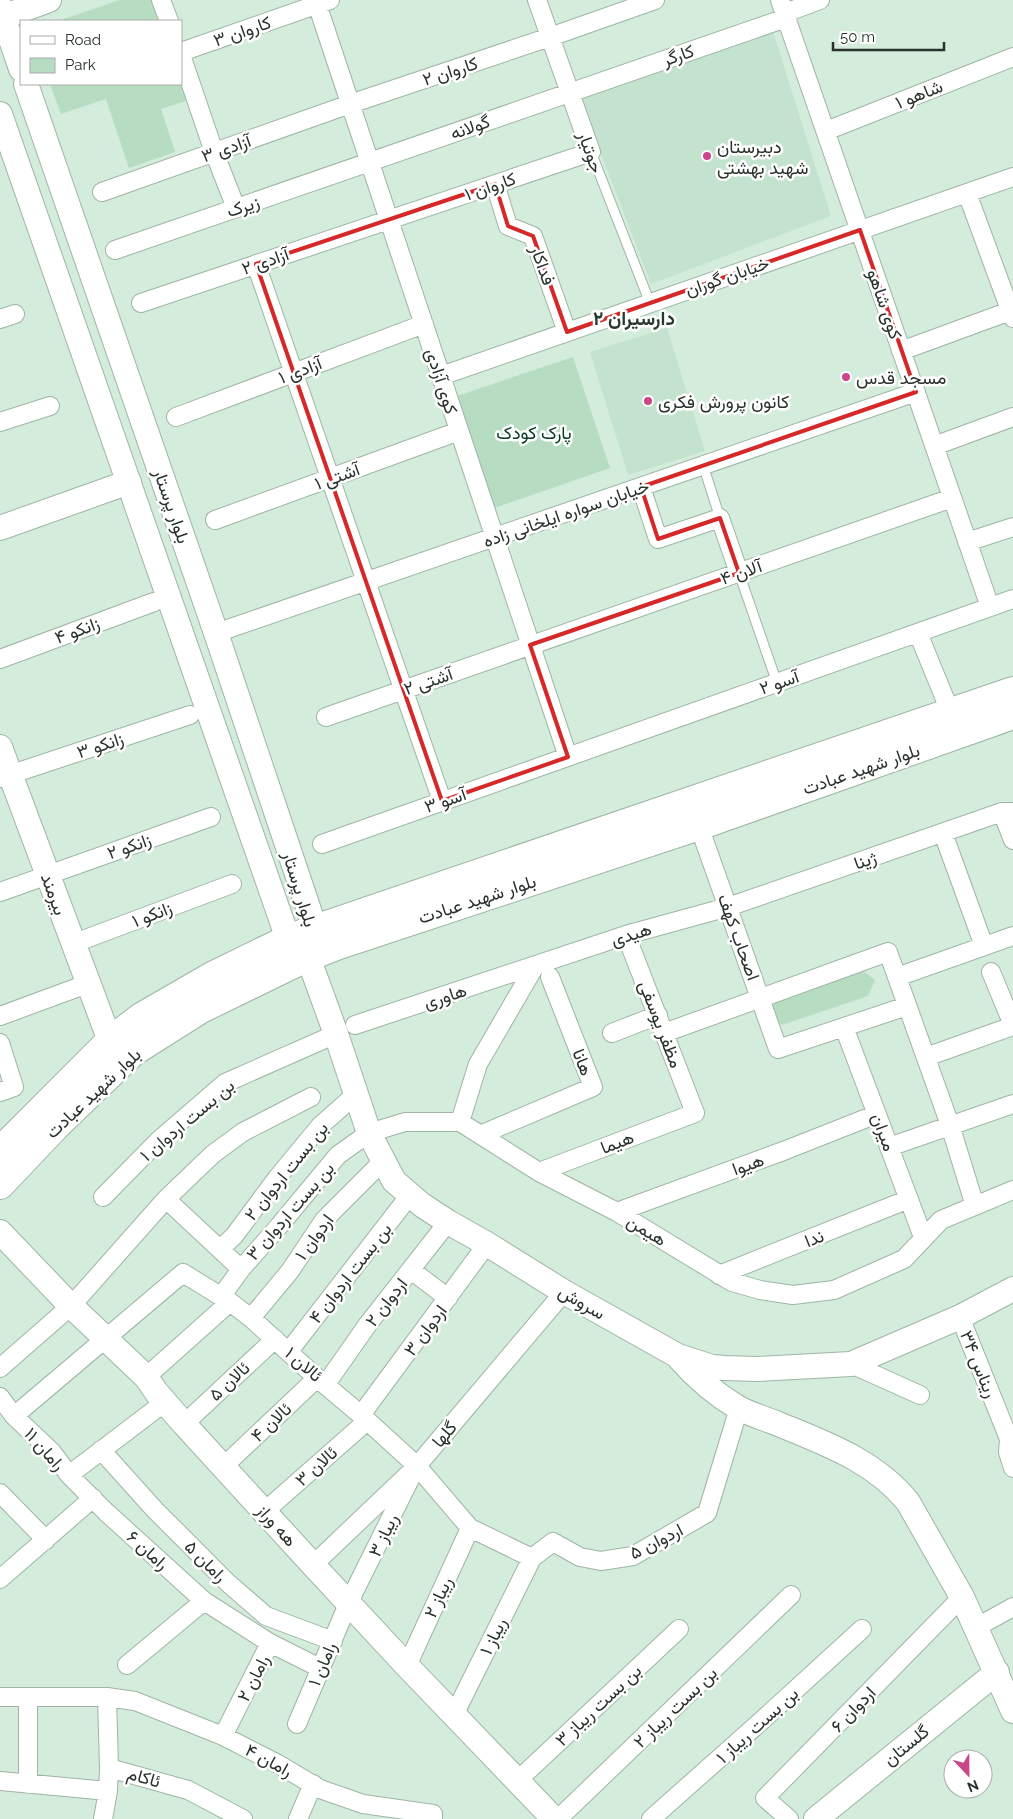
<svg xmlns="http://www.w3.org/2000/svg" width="1013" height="1819" font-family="Raleway,Vazirmatn,sans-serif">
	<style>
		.built { fill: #c4e3ce }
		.green { fill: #b6dcc1 }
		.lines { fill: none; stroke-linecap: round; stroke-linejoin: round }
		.lane-casing { stroke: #9eb5a4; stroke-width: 11 }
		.street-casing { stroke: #9eb5a4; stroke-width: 20 }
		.secondary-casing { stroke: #9eb5a4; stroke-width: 26 }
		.primary-casing { stroke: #9eb5a4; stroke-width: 30 }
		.lane { stroke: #fff; stroke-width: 9 }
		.street { stroke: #fff; stroke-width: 18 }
		.secondary { stroke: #fff; stroke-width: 24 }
		.primary { stroke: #fff; stroke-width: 28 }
		.marked { fill: none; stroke: #d62828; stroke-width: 4; stroke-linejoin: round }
		.poi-dot { fill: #ca4689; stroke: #fff; stroke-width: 2 }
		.labels { text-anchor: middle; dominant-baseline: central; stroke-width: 5; stroke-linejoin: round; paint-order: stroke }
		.street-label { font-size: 18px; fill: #28312b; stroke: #fff }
		.poi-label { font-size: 18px; fill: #28312b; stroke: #fff; text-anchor: start }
		.park-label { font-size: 18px; fill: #05391e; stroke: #fff }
		.neighbourhood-label { font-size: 19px; font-weight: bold; fill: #273a2d; stroke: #fff }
	</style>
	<rect width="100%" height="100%" fill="#d4ecdb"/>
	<!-- built -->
	<path class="built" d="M772,28L831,216L651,284L579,97Z
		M667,328L705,451L628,475L590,352Z"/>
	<!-- green -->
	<path class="green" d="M120,0H154L161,21H58Z
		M181,80L188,100L161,109L175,152L129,168L106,99L61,114L50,84H181Z
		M573,357L610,468L494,508L457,396Z
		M863,971L875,980L868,996L782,1025L770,1014L775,1001Z"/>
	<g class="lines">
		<defs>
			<path id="lane" d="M591,152L650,303
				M703,465L720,518
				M739,573L777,683"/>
			<path id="street" d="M161,0L169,21
				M780,0L990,607
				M317,4L568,757
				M785,13L820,0
				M181,52L330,0
				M181,55L214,152L236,208
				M826,131L1013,57
				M495,184L508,226L533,236L567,332
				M102,192L350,104L550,37L655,0
				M967,193L1013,318
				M115,250L786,18
				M256,264L442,801
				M141,303L591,152L537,0
				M0,319L15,314
				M901,351L1013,310
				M441,376L1013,177
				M176,417L424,324
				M0,422L50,406
				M934,446L1013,417
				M641,487L658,539L720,518L739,573
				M215,520L459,431
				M967,542L1013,527
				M216,633L916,392
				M918,633L945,699
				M0,659L154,602
				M326,717L952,498
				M0,778L190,715
				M1002,812L1013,840
				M699,826L778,1049L907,1006
				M943,833L984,946
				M322,844L1013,599
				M0,892L211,817
				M72,944L232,884
				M991,972L1013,1025
				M897,977L1013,936
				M0,1016L87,984
				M355,1025L626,935L728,907L1002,812H1013
				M844,1027L923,1237
				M612,1033L658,1015
				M664,1033L888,952L950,1125L975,1206
				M0,1043L14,1087L0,1092
				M926,1057L1013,1026
				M460,1122L478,1064L535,966
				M480,1135L593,1087L550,977
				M889,1147L1013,1104
				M539,1172L695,1113L626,935
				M103,1197L159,1140L225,1083L336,1034
				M166,1199L241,1269
				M617,1212L786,1150L877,1114
				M220,1249L234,1236L277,1178L320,1126L355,1095
				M411,1270L448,1298
				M719,1275L909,1199
				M221,1297L241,1269L279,1226L338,1155L369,1133L405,1122H460L539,1172L617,1212L732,1282L760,1290L793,1295L834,1290L904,1259L941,1220L1013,1190
				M960,1317L1009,1439L1008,1452L1013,1468
				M251,1318L290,1271L324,1220L382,1162
				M289,1351L410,1195
				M851,1364L920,1395
				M0,1368L72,1305L166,1199L213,1154L243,1132L311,1097
				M146,1377L230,1302
				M326,1384L368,1324L448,1222
				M0,1397L14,1416L52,1452L69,1475L106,1512L204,1601L270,1643
				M361,1415L487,1244
				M14,1416L183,1273L230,1302L251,1318L317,1378L361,1415L417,1466L470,1528L532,1558L553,1542L580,1557L601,1561L633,1556L707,1513L739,1408
				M184,1424L275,1339
				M101,1450L155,1510L228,1583L266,1616L333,1641
				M224,1466L317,1378
				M69,1475L165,1402
				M0,1493L46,1540
				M265,1511L367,1421
				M313,1565L417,1466L564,1292
				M0,1579L93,1498
				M977,1627L1013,1607
				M127,1665L204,1601
				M407,1666L470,1528
				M0,1697H107L135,1701L223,1736L278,1764L320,1789L363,1804L433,1814V1819
				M28,1697V1784
				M107,1697L109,1768
				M454,1715L532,1558
				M297,1724L348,1604L411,1477
				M223,1736L270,1643L320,1668
				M0,1781L108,1791L109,1768L188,1790L243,1819
				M517,1781L679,1629
				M103,1819L108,1791
				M298,1819L313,1784
				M558,1819L791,1595
				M651,1819L759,1723L862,1629
				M789,1819L765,1798L962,1597"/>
			<path id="secondary" d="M0,7L21,69
				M0,18L49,0
				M26,84L216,633L308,907L315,929L311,948
				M0,114L288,939L308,957L336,1034L369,1133L394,1181L422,1205L448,1222L487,1244L564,1292L678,1356L712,1367L725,1368L757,1369L851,1364L960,1317L1013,1289
				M0,528L129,482
				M0,747L110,1041
				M0,1232L68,1303L146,1377L157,1393L184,1424L313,1565L407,1666L554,1819
				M679,1358C696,1377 715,1394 737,1407C749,1414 763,1418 776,1423C824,1443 874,1460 908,1502L962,1597L1013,1711
				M816,1819L997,1672"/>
			<path id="primary" d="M0,1151L110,1041L141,1017L212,976L288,939L315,929L1013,691
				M0,1185L55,1127L133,1052L201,1009L308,957L339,945L699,826L1013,715"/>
		</defs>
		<!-- lane casing -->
		<use href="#lane" class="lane-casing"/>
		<!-- street casing -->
		<use href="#street" class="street-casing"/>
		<!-- secondary casing -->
		<use href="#secondary" class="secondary-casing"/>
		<!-- primary casing -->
		<use href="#primary" class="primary-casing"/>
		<!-- lane -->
		<use href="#lane" class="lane"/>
		<!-- street -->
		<use href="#street" class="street"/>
		<!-- secondary -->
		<use href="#secondary" class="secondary"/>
		<!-- primary -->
		<use href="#primary" class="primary"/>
	</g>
	<!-- marked area -->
	<path class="marked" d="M495,184L508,226L533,236L567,332L860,230L916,392L641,487L658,539L720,518L739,573L530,645L568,757L442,801L256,264Z"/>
	<!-- markers -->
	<g class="poi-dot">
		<circle cx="707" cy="156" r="5"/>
		<circle cx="846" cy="377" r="5"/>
		<circle cx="648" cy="401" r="5"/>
	</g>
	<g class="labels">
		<!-- street labels -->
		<g class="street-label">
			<text transform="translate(242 31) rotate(-19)">کاروان ۳</text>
			<text transform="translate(678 55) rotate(-19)">کارگر</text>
			<text transform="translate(450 71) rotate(-18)">کاروان ۲</text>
			<text transform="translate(919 94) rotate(-22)">شاهو ۱</text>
			<text transform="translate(470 127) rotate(-19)">گولانه</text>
			<text transform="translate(226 148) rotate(-19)">آزادی ۳</text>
			<text transform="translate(591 152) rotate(70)">جوتیار</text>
			<text transform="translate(490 186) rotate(-19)">کاروان ۱</text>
			<text transform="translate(243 206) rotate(-19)">زیرک</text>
			<text transform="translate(265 261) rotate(-19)">آزادی ۲</text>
			<text transform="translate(543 265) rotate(70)">فداکار</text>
			<text transform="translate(727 276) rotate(-19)">خیابان گوران</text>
			<text transform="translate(885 304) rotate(71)">کوی شاهو</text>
			<text transform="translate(300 370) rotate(-21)">آزادی ۱</text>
			<text transform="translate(442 381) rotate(72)">کوی آزادی</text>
			<text transform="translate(337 476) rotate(-20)">آشتی ۱</text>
			<text transform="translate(172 506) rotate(71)">بلوار پرستار</text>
			<text transform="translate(566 513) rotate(-19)">خیابان سواره ایلخانی زاده</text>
			<text transform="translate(741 572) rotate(-19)">آلان ۴</text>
			<text transform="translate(77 630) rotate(-20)">زانکو ۴</text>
			<text transform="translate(428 681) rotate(-19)">آشتی ۲</text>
			<text transform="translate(779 682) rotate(-19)">آسو ۲</text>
			<text transform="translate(100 745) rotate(-18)">زانکو ۳</text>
			<text transform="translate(861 769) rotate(-19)">بلوار شهید عبادت</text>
			<text transform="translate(445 800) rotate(-19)">آسو ۳</text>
			<text transform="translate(129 846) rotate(-19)">زانکو ۲</text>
			<text transform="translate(865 860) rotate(-19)">ژینا</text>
			<text transform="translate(300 889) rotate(73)">بلوار پرستار</text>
			<text transform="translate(54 894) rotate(70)">بیرمند</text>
			<text transform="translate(477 899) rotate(-18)">بلوار شهید عبادت</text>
			<text transform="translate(152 914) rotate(-21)">زانکو ۱</text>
			<text transform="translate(631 934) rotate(-17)">هیدی</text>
			<text transform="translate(739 937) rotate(70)">اصحاب کهف</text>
			<text transform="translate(445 996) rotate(-18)">هاوری</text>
			<text transform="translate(661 1024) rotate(69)">مظفر یوسفی</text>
			<text transform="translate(583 1062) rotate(68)">هانا</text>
			<text transform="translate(93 1093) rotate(-43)">بلوار شهید عبادت</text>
			<text transform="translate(187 1120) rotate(-40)">بن بست اردوان ۱</text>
			<text transform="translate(884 1132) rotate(70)">میران</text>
			<text transform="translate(617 1142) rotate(-21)">هیما</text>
			<text transform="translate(748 1164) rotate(-20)">هیوا</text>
			<text transform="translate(286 1171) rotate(-51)">بن بست اردوان ۲</text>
			<text transform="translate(290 1211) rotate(-49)">بن بست اردوان ۳</text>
			<text transform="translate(647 1230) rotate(32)">هیمن</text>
			<text transform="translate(314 1237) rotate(-54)">اردوان ۱</text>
			<text transform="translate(814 1238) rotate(-22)">ندا</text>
			<text transform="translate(350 1273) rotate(-52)">بن بست اردوان ۴</text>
			<text transform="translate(386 1302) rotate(-52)">اردوان ۲</text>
			<text transform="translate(582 1302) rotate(30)">سروش</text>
			<text transform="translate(425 1330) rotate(-53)">اردوان ۳</text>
			<text transform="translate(304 1364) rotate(41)">ئالان ۱</text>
			<text transform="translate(979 1364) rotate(68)">ریناس ۳۴</text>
			<text transform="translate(229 1381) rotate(-43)">ئالان ۵</text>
			<text transform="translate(271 1422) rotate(-43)">ئالان ۴</text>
			<text transform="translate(444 1434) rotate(-50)">گلها</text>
			<text transform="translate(45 1449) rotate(48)">رامان ۱۱</text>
			<text transform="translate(316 1466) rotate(-42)">ئالان ۳</text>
			<text transform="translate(277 1525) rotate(48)">هه وراز</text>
			<text transform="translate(383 1535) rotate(-64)">ریباز ۳</text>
			<text transform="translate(656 1541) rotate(-27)">اردوان ۵</text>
			<text transform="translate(148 1550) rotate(42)">رامان ۶</text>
			<text transform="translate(206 1561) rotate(45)">رامان ۵</text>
			<text transform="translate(438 1597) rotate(-65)">ریباز ۲</text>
			<text transform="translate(493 1636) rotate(-64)">ریباز ۱</text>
			<text transform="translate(322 1664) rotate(-67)">رامان ۱</text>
			<text transform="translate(253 1678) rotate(-63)">رامان ۲</text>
			<text transform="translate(598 1705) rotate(-43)">بن بست ریباز ۳</text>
			<text transform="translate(675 1707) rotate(-44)">بن بست ریباز ۲</text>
			<text transform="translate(853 1709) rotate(-46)">اردوان ۶</text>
			<text transform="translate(757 1725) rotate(-42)">بن بست ریباز ۱</text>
			<text transform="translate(906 1745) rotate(-39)">گلستان</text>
			<text transform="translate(269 1760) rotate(28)">رامان ۴</text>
			<text transform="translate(144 1777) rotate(16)">ئاکام</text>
		</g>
		<!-- poi labels -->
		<g class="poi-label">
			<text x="717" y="146">دبیرستان<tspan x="717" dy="21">شهید بهشتی</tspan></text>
			<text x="856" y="377">مسجد قدس</text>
			<text x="658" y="401">کانون پرورش فکری</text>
		</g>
		<!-- park labels -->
		<g class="park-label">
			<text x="534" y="432">پارک کودک</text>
		</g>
		<!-- neighbourhood labels -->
		<g class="neighbourhood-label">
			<text x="634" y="318">دارسیران ۲</text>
		</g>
	</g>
	<!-- legend -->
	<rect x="20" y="20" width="162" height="65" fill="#ffffff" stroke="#a9adaa"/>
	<rect x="30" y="36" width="25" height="8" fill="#ffffff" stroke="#a9adaa"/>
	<text x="65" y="45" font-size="15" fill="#28312b">Road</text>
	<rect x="30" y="58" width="25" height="15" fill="#b6dcc1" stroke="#a9adaa"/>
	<text x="65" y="70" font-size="15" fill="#28312b">Park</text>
	<!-- north arrow -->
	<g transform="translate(968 1774) rotate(158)"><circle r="24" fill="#ffffff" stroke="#a9adaa"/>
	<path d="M0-4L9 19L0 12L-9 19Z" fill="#ca4689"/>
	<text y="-8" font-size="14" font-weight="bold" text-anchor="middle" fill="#28312b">N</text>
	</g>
	<!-- scale -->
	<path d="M833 42v8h111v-8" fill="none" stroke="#28312b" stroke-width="2.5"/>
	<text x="840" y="42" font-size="15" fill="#28312b" stroke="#ffffff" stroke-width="4" paint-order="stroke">50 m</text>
</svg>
